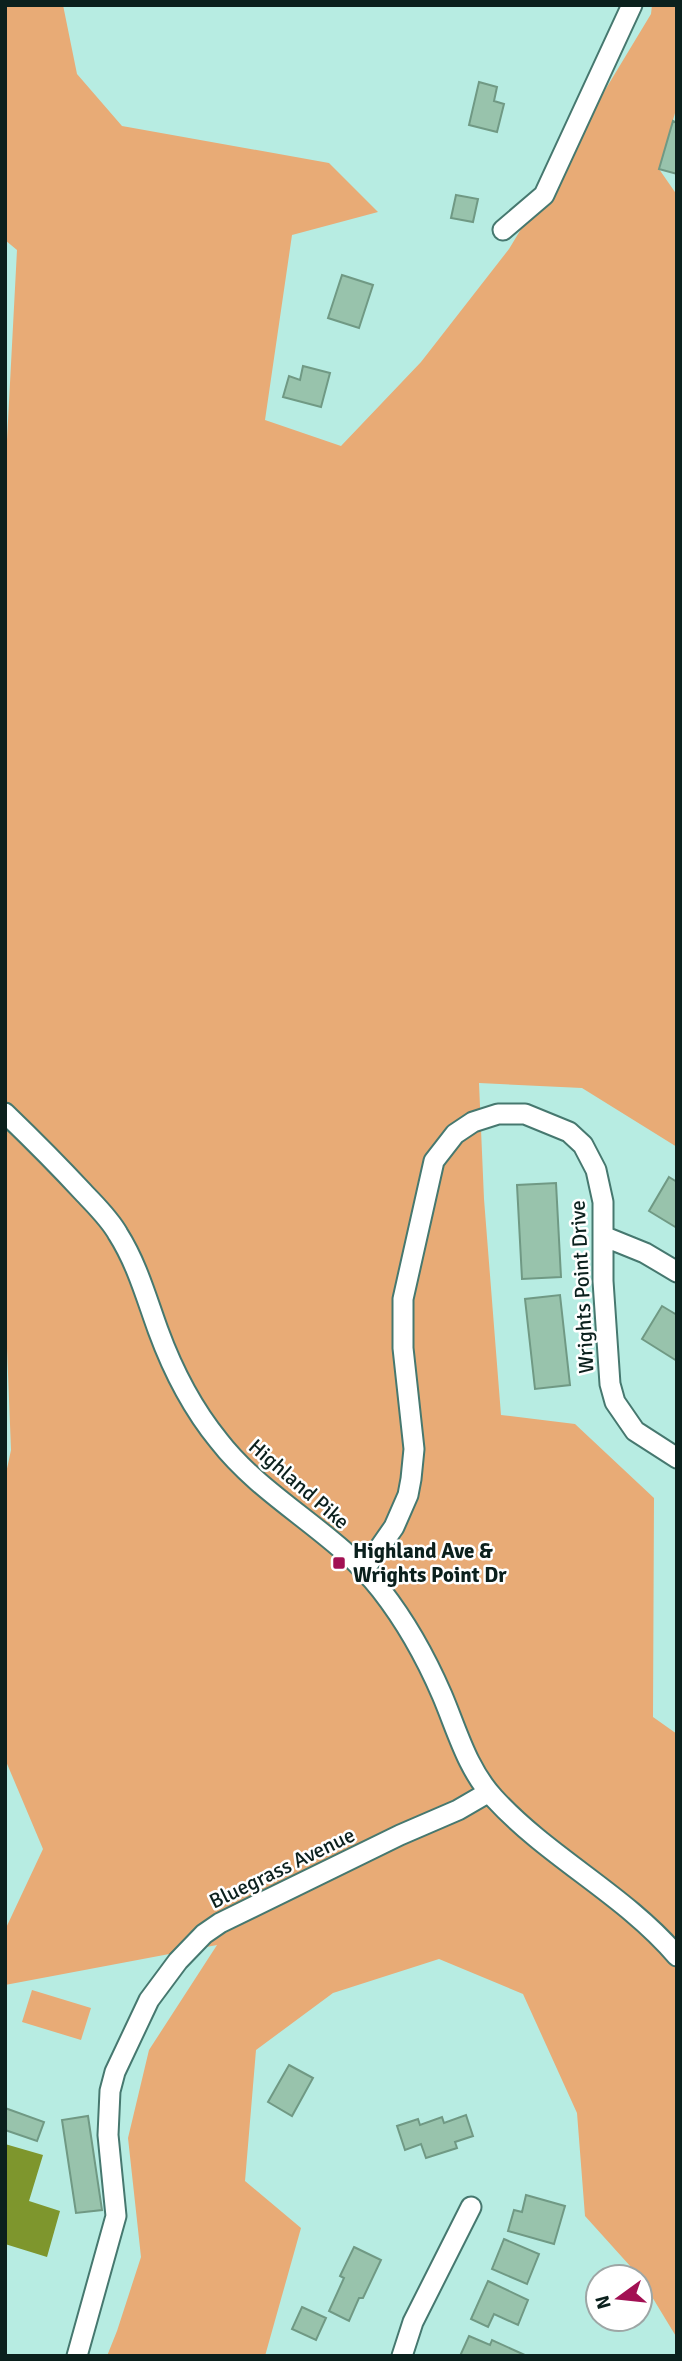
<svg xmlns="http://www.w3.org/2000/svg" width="682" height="2361" font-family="Signika,sans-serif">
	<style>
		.green { fill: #e8ab76 }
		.water { fill: #7e962d }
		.building { fill: #98c3ac; stroke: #709984; stroke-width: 2 }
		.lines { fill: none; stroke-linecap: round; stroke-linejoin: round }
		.minor-casing { stroke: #46786f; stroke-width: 23 }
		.minor { stroke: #fff; stroke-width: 19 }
		.poi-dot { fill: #a21053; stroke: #fff; stroke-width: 2.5 }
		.labels { text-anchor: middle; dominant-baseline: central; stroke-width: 5; stroke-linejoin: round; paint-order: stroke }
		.street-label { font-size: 21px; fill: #0b201d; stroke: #fff }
		.poi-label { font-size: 21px; font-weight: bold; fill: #0b201d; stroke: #fff; text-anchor: start }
	</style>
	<rect width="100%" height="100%" fill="#b7ece2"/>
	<!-- green -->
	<path class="green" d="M5,5H63L77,74L122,126L329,163L378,212L292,235L265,420L341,446L421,362L509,249L651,14L652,5H677V106L659,169L677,195V1147L582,1088L479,1083L484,1199L501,1415L575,1424L654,1498L653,1717L677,1734V2338L640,2277L585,2216L577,2113L523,1994L439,1959L333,1993L256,2050L245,2181L301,2228L265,2356H107L117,2331L141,2257L128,2138L149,2050L217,1945L5,1985V1930L43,1849L5,1759V1478L11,1450L5,1297V478L17,250L5,240Z
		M32,1990L91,2008L81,2040L22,2022Z"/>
	<!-- water -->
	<path class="water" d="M5,2144L43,2155L29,2201L60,2211L47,2257L5,2244Z"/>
	<!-- building -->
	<path class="building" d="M479,82L497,87L494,101L504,104L497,132L469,125Z
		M673,121L677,123V174L659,169Z
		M456,195L478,199L473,222L451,218Z
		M342,275L373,285L359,328L328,318Z
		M303,366L330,373L321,407L283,397L289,376L300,380Z
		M669,1177L677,1182V1228L649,1211Z
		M556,1183L561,1277L522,1279L517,1185Z
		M560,1295L570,1385L535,1389L525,1299Z
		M662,1306L677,1315V1361L642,1339Z
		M289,2065L313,2078L292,2116L268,2102Z
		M5,2108L44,2122L37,2141L5,2130Z
		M466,2115L473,2136L455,2142L457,2148L426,2158L421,2144L405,2150L397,2126L418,2119L420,2125L442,2117L444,2123Z
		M88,2116L102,2210L76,2213L62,2120Z
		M526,2195L565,2206L554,2244L508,2231L514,2210L522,2212Z
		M504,2239L539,2254L527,2284L492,2269Z
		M354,2247L381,2260L363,2298H359L349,2321L329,2311L344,2278L340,2276Z
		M488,2281L528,2300L518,2325L494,2314L488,2327L471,2319Z
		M302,2307L326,2318L316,2340L292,2329Z
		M469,2336L490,2345L492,2340L527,2356H460Z"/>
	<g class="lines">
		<defs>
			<path id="minor" d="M503,230L544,195L632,5
				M5,1113C32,1139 58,1165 83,1192C95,1205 109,1218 118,1234C137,1264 146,1297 158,1330C173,1371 192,1408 219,1441C264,1499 336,1532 381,1590C406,1622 426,1658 442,1695C457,1730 467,1769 494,1798C549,1858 624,1894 677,1956
				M603,1236L645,1253L677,1272
				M364,1570L394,1527L408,1495L411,1479L414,1449L403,1348V1299L434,1161L455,1134L473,1122L498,1114H525L569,1132L583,1145L596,1170L603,1202V1281L610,1384L615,1402L635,1431L677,1458
				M77,2356L116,2216L108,2135L110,2091L115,2072L149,2000L178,1961L204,1934L220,1923L400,1835L458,1810L489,1792
				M402,2356L413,2322L471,2207"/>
		</defs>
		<!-- minor casing -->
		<use href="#minor" class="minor-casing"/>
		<!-- minor -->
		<use href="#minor" class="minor"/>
	</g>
	<!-- markers -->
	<rect class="poi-dot" x="332" y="1556" width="14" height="14" rx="3.5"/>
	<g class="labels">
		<!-- street labels -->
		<g class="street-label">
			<text transform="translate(582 1287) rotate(-93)">Wrights Point Drive</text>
			<text transform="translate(299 1484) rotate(41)">Highland Pike</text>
			<text transform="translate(282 1868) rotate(-26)">Bluegrass Avenue</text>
		</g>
		<!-- poi labels -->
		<g class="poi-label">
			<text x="353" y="1551">Highland Ave &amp;<tspan x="353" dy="24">Wrights Point Dr</tspan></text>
		</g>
	</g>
	<!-- border -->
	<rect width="682" height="2361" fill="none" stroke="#0b201d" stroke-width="14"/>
	<!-- north arrow -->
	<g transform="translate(619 2298) rotate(255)"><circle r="33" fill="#ffffff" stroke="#9da6a5" stroke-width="2"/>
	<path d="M0-5L12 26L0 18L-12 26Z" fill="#a21053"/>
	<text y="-10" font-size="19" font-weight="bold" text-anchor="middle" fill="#0b201d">N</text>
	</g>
</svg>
